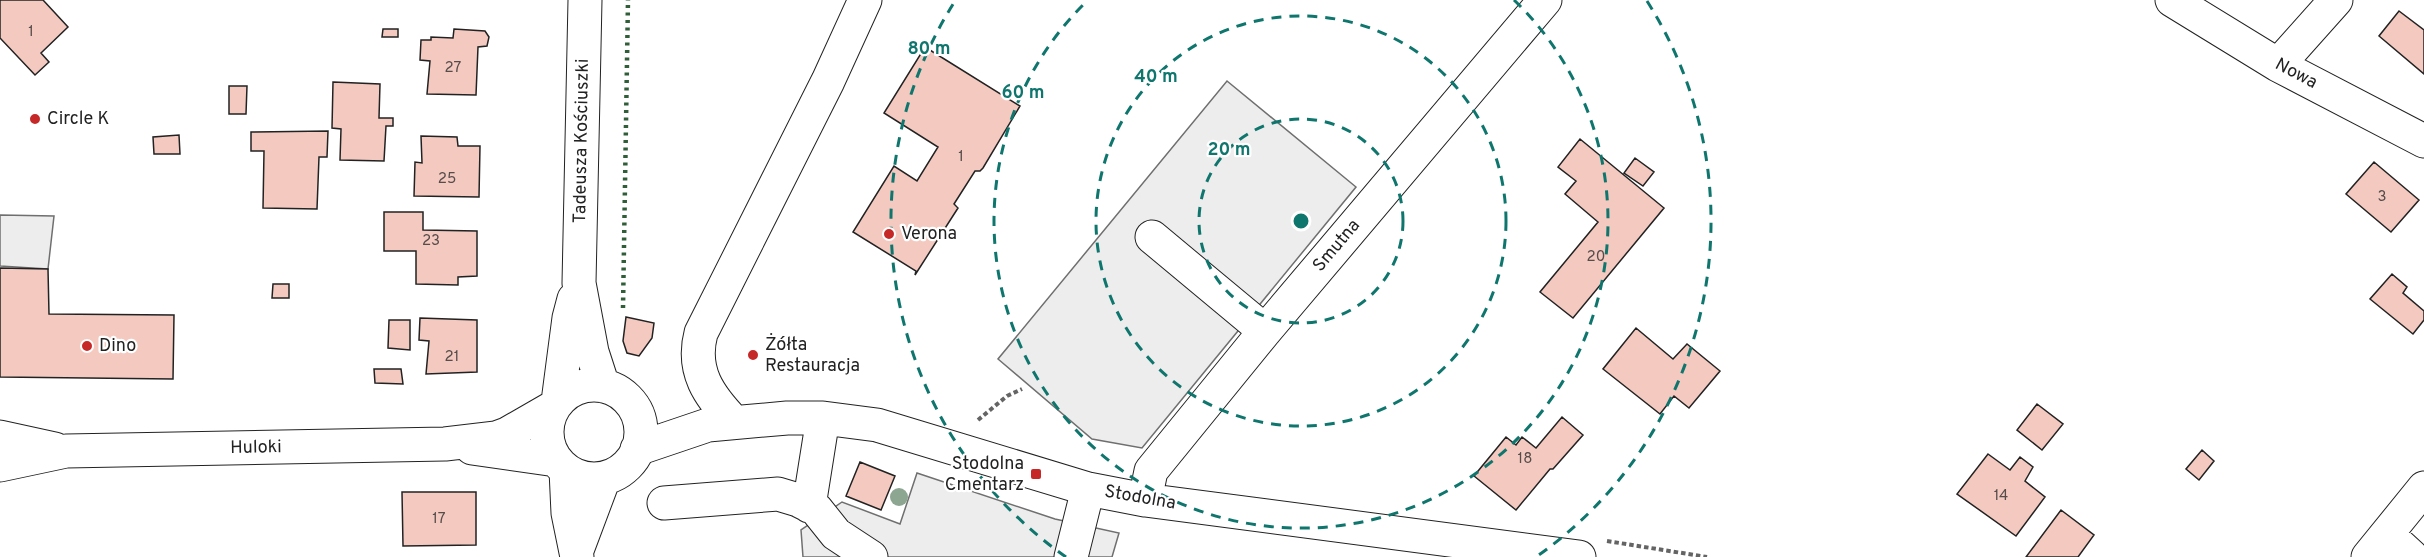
<svg xmlns="http://www.w3.org/2000/svg" width="2424" height="557" font-family="Overpass,sans-serif">
	<style>
		.parking { fill: #ededed; stroke: #6f6f6f; stroke-width: 1.5 }
		.building { fill: #f3c9c0; stroke: #222; stroke-width: 1.5 }
		.lines { fill: none; stroke-linecap: round; stroke-linejoin: round }
		.minor-casing { stroke: #222; stroke-width: 35 }
		.path { stroke: #646464; stroke-width: 4; stroke-dasharray: 4.5 3; stroke-linecap: butt }
		.minor { stroke: #fff; stroke-width: 33 }
		.hedge { stroke: #2f5e38; stroke-width: 4.5; stroke-dasharray: 3 4.5; stroke-linecap: butt }
		.tree { fill: #8da692 }
		.ring { fill: none; stroke: #0f766e; stroke-width: 3; stroke-dasharray: 10 8 }
		.poi-dot { fill: #c62828; stroke: #fff; stroke-width: 2 }
		.labels { text-anchor: middle; dominant-baseline: central; stroke-width: 4.5; stroke-linejoin: round; paint-order: stroke }
		.number-label { font-size: 15px; fill: #564c4a }
		.street-label { font-size: 18px; fill: #222; stroke: #fff }
		.poi-label { font-size: 18px; fill: #222; stroke: #fff; text-anchor: start }
		.centre { fill: #0f766e; stroke: #fff; stroke-width: 3 }
		.ring-label { font-size: 18px; text-anchor: middle; font-weight: bold; fill: #0f766e; stroke: #fff; stroke-width: 4.5; stroke-linejoin: round; paint-order: stroke }
	</style>
	<rect width="100%" height="100%" fill="#fff"/>
	<!-- parking -->
	<path class="parking" d="M1227,81L1356,187L1142,448L1092,439L998,359Z
		M0,215L54,216L48,269L0,266Z
		M917,473L1055,519L1119,533L1112,557H803L801,530L842,502L900,524Z"/>
	<!-- building -->
	<path class="building" d="M0,0H43L68,27L41,53L49,62L35,75L0,38Z
		M2399,11L2424,30V74L2379,36Z
		M383,29H398V37H382Z
		M454,29L485,31L489,37L487,46L478,47L476,95L427,94L430,61L420,60L421,40H431V37L453,38Z
		M925,47L1020,106L983,168L980,171H975L954,204L958,208L915,275L916,271L853,232L894,166L917,181L938,147L884,113Z
		M333,82L380,84L379,118H393V126H386L384,161L340,160L341,129L332,128Z
		M229,86H247L246,114H229Z
		M328,131L327,157H319L317,209L263,208L264,151H251V132Z
		M179,135L180,154H154L153,137Z
		M421,136L457,137L458,146H480L479,197L414,196L415,162L422,163Z
		M1580,139L1664,208L1573,318L1540,292L1598,222L1565,194L1576,181L1558,167Z
		M1635,158L1654,172L1643,186L1624,173Z
		M2374,162L2419,200L2391,232L2346,194Z
		M384,212H423V230L477,231V276L458,277V285L416,284V251H384Z
		M0,268L48,269L49,314L174,315L173,379L0,377Z
		M2392,274L2407,287L2403,293L2424,311V320L2413,334L2370,299Z
		M273,284H289V298H272Z
		M626,317L654,323L652,338L639,356L627,353L623,341Z
		M420,318L477,320V372L426,374L429,341L419,340Z
		M389,320H410V350L388,348Z
		M1636,328L1673,359L1687,344L1720,371L1689,408L1674,396L1660,414L1603,369Z
		M374,369H401L403,384L375,383Z
		M2037,404L2063,424L2042,450L2017,430Z
		M1562,417L1583,435L1553,469H1550L1516,510L1474,476L1506,437L1516,445L1522,437L1536,448Z
		M2202,450L2214,461L2199,480L2186,469Z
		M1988,454L2010,470L2020,457L2033,467L2025,481L2045,497L2016,536L1957,494Z
		M860,462L895,476L881,510L846,496Z
		M402,492H476V545L403,546Z
		M2061,510L2094,535L2078,557H2026Z"/>
	<g class="lines">
		<defs>
			<path id="minor" d="M585,0L579,283L592,352L603,386
				M2172,0L2278,65L2424,141
				M2278,65L2336,0
				M1152,237L1265,331
				M547 432a47 47 0 1 1 94 0a47 47 0 1 1-94 0Z
				M558,402L569,318L574,299
				M734,422C709,396 691,371 701,333L828,81L865,0
				M0,437L55,449
				M472,448L556,460
				M637,449L708,425L787,418H823L877,425L1088,489L1145,500L1579,557
				M0,465L66,451L445,444L496,438L507,434L554,407
				M566,470L568,513L577,557
				M1145,500L1151,471L1265,331L1545,0
				M664,503L778,494L798,500L816,509L836,534L871,557
				M809,506L823,418
				M2387,534L2412,557
				M577,550L604,478
				M1071,557L1088,489
				M2368,557L2424,488"/>
		</defs>
		<!-- minor casing -->
		<use href="#minor" class="minor-casing"/>
		<!-- path -->
		<path class="path" d="M978,420L1007,396L1022,389
			M1607,541L1707,557"/>
		<!-- minor -->
		<use href="#minor" class="minor"/>
		<!-- hedge -->
		<path class="hedge" d="M623,308L628,0"/>
	</g>
	<!-- trees -->
	<circle class="tree" cx="899" cy="497" r="9"/>
	<!-- distance rings -->
	<g class="ring">
		<circle cx="1301" cy="221" r="102"/>
		<circle cx="1301" cy="221" r="205"/>
		<path d="M1514 0A307 307 0 1 1 1088 0"/>
		<path d="M1066 557A410 410 0 0 1 955 1M1647 1A410 410 0 0 1 1536 557"/>
	</g>
	<!-- markers -->
	<g class="poi-dot">
		<circle cx="35" cy="119" r="6"/>
		<circle cx="889" cy="234" r="6"/>
		<circle cx="87" cy="346" r="6"/>
		<circle cx="753" cy="355" r="6"/>
		<rect x="1030" y="468" width="12" height="12" rx="3"/>
	</g>
	<g class="labels">
		<!-- number labels -->
		<g class="number-label">
			<text x="31" y="32">1</text>
			<text x="453" y="68">27</text>
			<text x="961" y="157">1</text>
			<text x="447" y="179">25</text>
			<text x="2382" y="197">3</text>
			<text x="431" y="241">23</text>
			<text x="1596" y="257">20</text>
			<text x="452" y="357">21</text>
			<text x="1525" y="459">18</text>
			<text x="2001" y="496">14</text>
			<text x="439" y="519">17</text>
		</g>
		<!-- street labels -->
		<g class="street-label">
			<text transform="translate(2296 74) rotate(28)">Nowa</text>
			<text transform="translate(582 141) rotate(-89)">Tadeusza Kościuszki</text>
			<text transform="translate(1337 246) rotate(-50)">Smutna</text>
			<text transform="translate(256 448) rotate(-1)">Huloki</text>
			<text transform="translate(1140 498) rotate(10)">Stodolna</text>
		</g>
		<!-- poi labels -->
		<g class="poi-label">
			<text x="47" y="119">Circle K</text>
			<text x="901" y="234">Verona</text>
			<text x="765" y="345">Żółta<tspan x="765" dy="21">Restauracja</tspan></text>
			<text x="99" y="346">Dino</text>
			<text x="1024" y="464" text-anchor="end">Stodolna<tspan x="1024" dy="21">Cmentarz</tspan></text>
		</g>
	</g>
	<circle cx="1301" cy="221" r="9" class="centre"/>
	<g class="ring-label">
		<text x="929" y="54">80 m</text>
		<text x="1156" y="82">40 m</text>
		<text x="1023" y="98">60 m</text>
		<text x="1229" y="155">20 m</text>
	</g>
</svg>
